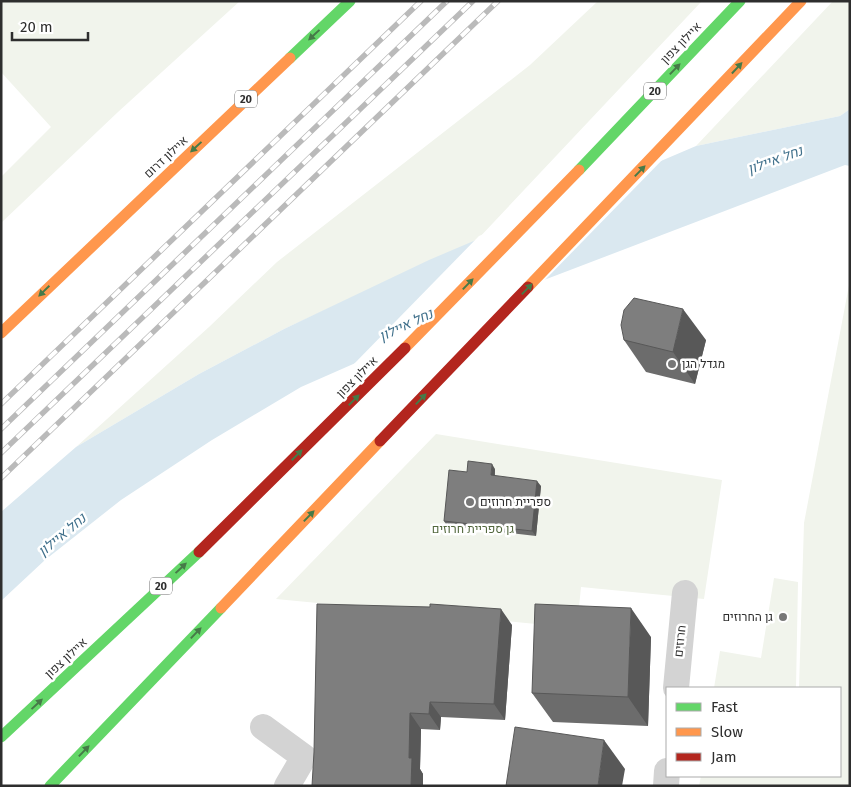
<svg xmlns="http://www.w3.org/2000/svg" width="851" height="787" font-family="'Fira Sans',Heebo,sans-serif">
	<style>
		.green { fill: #f1f4ec }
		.water { fill: #dae8f0 }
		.pier { fill: #fff }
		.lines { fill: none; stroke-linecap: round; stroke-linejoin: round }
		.street { stroke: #d3d3d3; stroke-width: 26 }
		.fast { stroke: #63d668; stroke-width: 11 }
		.slow { stroke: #ff974d; stroke-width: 11 }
		.jam { stroke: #b3261e; stroke-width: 11 }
		.rail-casing { stroke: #bababa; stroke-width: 5.5 }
		.rail { stroke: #fff; stroke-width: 4; stroke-dasharray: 11; stroke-linecap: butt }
		.wall { fill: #6c6c6c }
		.shaded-wall { fill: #585858 }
		.building { fill: #7e7e7e; stroke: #585858 }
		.oneway { fill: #467a48 }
		.poi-dot { fill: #777; stroke: #fff; stroke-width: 2 }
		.labels { text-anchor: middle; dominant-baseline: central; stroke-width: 5; stroke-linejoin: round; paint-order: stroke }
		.shield { fill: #fff; stroke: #6d6d6d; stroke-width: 1 }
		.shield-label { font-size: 11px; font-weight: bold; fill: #2e2e2e }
		.street-label { font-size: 12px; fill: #2e2e2e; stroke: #fff }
		.poi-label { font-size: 12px; fill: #2e2e2e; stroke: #fff; text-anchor: start }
		.park-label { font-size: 12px; fill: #53683e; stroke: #fff }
		.water-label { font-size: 14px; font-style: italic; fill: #41718c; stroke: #fff }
	</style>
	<rect width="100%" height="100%" fill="#fff"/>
	<!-- green -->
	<path class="green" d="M1,1H240L118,112L1,223V177L51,127L1,72Z
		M598,1H702L477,240L284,329L199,374L76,447L209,327L277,262L530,65Z
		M833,1H850V109L840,116L696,146Z
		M850,280V786H699L701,776H840V688H799L804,523Z
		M436,434L722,480L704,599L581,587L577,628L276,599Z
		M774,578L798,582L796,688H714L720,651L761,658Z"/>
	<!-- water -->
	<path class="water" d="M850,109V166L845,165L544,280L301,387L212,440L121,500L45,560L1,601V512L76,447L199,374L284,329L429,260L696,146L840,116Z"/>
	<!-- pier -->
	<path class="pier" d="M666,156L541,284L352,366L479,236Z"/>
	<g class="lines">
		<!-- street -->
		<path class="street" d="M676,688L685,593
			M263,727L304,757L287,786
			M666,786L667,771"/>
		<!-- fast -->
		<path class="fast" d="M290,58L350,1
			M579,170L740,1
			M1,737L199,552
			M50,786L221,608"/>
		<!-- slow -->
		<path class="slow" d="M528,287L801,1
			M1,333L290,58
			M405,348L579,170
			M221,608L380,441"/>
		<!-- jam -->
		<path class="jam" d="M380,441L528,287
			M199,552L405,348"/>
		<defs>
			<path id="rail" d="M1,404L421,1
				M1,429L447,1
				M1,453L473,1
				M1,478L498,1"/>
		</defs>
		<!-- rail casing -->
		<use href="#rail" class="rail-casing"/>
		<!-- rail -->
		<use href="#rail" class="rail"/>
	</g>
	<!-- wall -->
	<path class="wall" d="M624,340H706L695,384L646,372Z
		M495,469V476L541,486L536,536L447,526L444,521Z
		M430,607L512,625L505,720L441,717L440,730L421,729L420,769L423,774V786H312Z
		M651,637L648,726L553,722L532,693Z"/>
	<!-- shaded-wall -->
	<path class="shaded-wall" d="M683,309L706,340L695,384L673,352Z
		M492,464L495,469L494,480L491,475Z
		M537,481L541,486L536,536L532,531Z
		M631,608L651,637L648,726L628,697Z
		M501,609L512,625L505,720L494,704Z
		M430,702L441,717L440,730L429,714Z
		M410,713L421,729L420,769L423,774V786H411L409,758Z
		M604,740L625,769L622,786H598Z"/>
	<!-- building -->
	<path class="building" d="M634,298L683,309L673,352L624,340L621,325L624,310Z
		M468,461L492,464L491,475L537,481L532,531L444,521L449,470L467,472Z
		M317,604L430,607V604L501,609L494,704L430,702L429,714L410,713L409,758H412L411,786H312L314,752Z
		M535,604L631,608L628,697L532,693Z
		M515,727L604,740L598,786H506Z"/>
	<!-- one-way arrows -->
	<defs><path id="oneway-solid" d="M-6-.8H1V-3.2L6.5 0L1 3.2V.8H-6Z" transform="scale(1.25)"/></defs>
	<g class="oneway">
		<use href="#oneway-solid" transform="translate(314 35) rotate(137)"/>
		<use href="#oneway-solid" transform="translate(737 68) rotate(-47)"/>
		<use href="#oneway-solid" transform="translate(675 69) rotate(-46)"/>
		<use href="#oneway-solid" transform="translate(196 147) rotate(137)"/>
		<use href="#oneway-solid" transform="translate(640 171) rotate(-46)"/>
		<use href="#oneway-solid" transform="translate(468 284) rotate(-46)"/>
		<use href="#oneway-solid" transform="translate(527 289) rotate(-46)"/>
		<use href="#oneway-solid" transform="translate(44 291) rotate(136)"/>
		<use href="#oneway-solid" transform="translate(421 399) rotate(-46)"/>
		<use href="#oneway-solid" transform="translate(354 400) rotate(-45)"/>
		<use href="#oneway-solid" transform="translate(297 455) rotate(-45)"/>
		<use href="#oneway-solid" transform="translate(309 516) rotate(-46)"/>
		<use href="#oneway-solid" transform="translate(181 568) rotate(-43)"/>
		<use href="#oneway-solid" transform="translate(196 633) rotate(-46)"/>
		<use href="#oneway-solid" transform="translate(37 704) rotate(-43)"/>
		<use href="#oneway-solid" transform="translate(84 751) rotate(-46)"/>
	</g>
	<!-- markers -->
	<g class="poi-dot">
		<circle cx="672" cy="364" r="5"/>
		<circle cx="470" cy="502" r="5"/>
		<circle cx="783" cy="617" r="5"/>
	</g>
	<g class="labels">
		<!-- shield labels -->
		<g class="shield">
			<rect x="644" y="82.5" width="22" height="17" rx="4"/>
			<rect x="235" y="90.5" width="22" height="17" rx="4"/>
			<rect x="150" y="577.5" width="22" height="17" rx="4"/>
		</g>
		<g class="shield-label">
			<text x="655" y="91">20</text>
			<text x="246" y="99">20</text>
			<text x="161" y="586">20</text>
		</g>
		<!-- street labels -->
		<g class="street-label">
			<text transform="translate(681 43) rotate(-46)">איילון צפון</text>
			<text transform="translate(166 157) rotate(-43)">איילון דרום</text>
			<text transform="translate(357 377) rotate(-45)">איילון צפון</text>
			<text transform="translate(680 641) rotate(-84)">חרוזים</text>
			<text transform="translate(66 658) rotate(-43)">איילון צפון</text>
		</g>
		<!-- poi labels -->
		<g class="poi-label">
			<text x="682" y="364">מגדל הגן</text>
			<text x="480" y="502">ספריית חרוזים</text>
			<text x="773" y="617" text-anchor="end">גן החרוזים</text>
		</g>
		<!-- park labels -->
		<g class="park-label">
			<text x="473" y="529">גן ספריית חרוזים</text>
		</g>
		<!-- water labels -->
		<g class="water-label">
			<text transform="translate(775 160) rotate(-20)">נחל איילון</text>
			<text transform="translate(406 325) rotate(-25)">נחל איילון</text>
			<text transform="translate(62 535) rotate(-40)">נחל איילון</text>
		</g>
	</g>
	<!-- border -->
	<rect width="851" height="787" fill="none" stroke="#2e2e2e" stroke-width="5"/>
	<!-- legend -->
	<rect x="666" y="687" width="175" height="90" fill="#ffffff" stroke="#ababab"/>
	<rect x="676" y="703" width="25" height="8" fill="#63d668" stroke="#ababab"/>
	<text x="711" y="712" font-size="15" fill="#2e2e2e">Fast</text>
	<rect x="676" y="728" width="25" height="8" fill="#ff974d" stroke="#ababab"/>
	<text x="711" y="737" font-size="15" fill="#2e2e2e">Slow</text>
	<rect x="676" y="753" width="25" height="8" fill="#b3261e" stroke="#ababab"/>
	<text x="711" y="762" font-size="15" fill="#2e2e2e">Jam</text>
	<!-- scale -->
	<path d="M12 32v8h76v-8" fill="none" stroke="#2e2e2e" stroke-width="2.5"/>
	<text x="20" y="32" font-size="15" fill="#2e2e2e" stroke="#ffffff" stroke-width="4" paint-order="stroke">20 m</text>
</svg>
